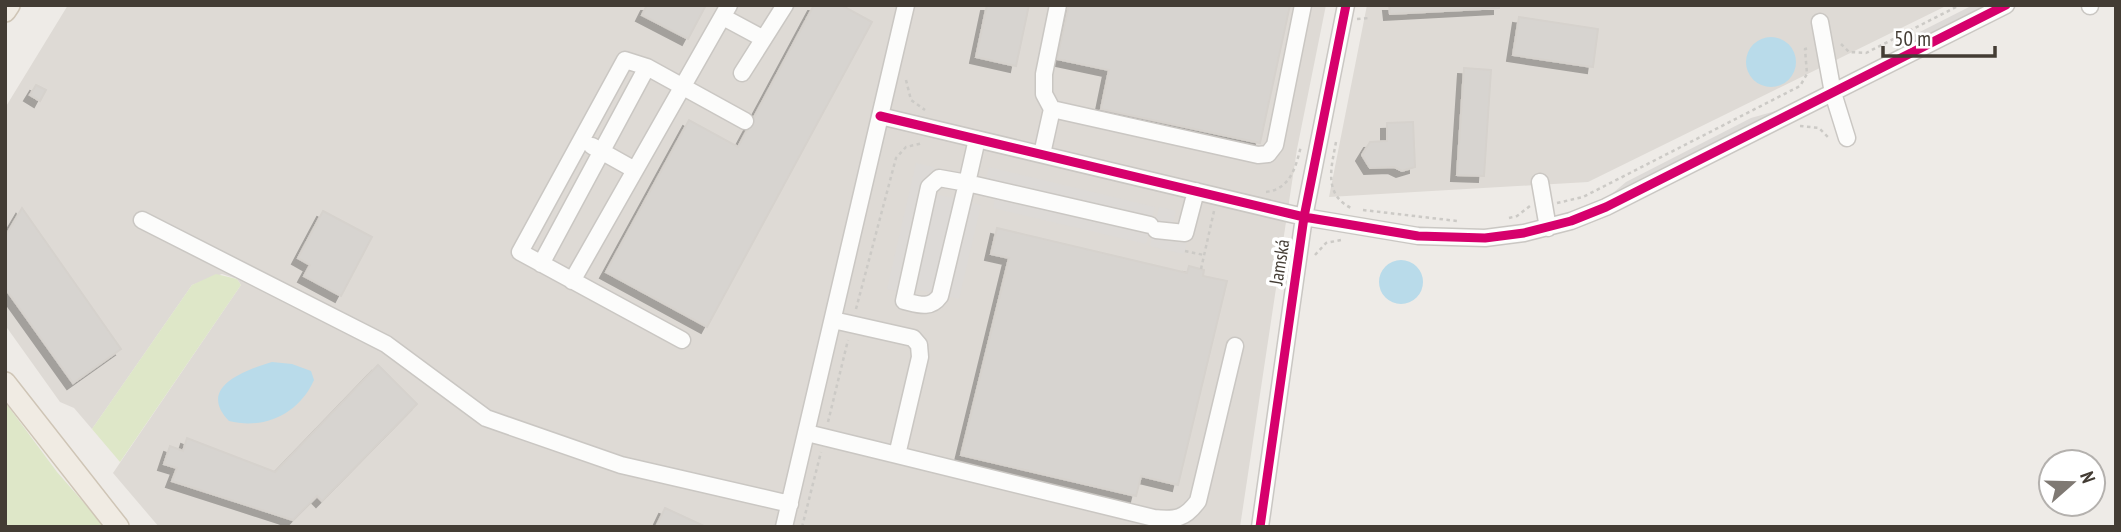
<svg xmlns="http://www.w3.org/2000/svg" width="2121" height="532" font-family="'PT Sans Narrow',sans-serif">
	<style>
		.industrial { fill: #dedad5 }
		.green { fill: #dee7c8 }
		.parking { fill: #dddad7 }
		.water { fill: #b9dbea }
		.building { fill: #d7d4d0; stroke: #d6d2cd; stroke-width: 2; filter: url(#shadow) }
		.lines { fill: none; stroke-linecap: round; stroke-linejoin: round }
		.minor-casing { stroke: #cac7c3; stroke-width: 19 }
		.major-casing { stroke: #cfc5b6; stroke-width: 24 }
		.path { stroke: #cccac6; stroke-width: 2.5; stroke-dasharray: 3.5 3.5; stroke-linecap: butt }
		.minor { stroke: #fcfcfb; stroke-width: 16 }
		.major { stroke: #f0ebe3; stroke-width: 21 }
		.cycleway-casing { stroke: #fff; stroke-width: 13 }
		.cycleway { stroke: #d6006c; stroke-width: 9 }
		.labels { text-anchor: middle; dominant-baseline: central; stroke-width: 7; stroke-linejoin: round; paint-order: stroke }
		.street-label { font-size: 19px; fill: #433c34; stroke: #fff }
	</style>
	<defs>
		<filter id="shadow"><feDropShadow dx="-6" dy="6" stdDeviation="0" flood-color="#0004"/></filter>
	</defs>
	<rect width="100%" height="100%" fill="#eeebe7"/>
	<!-- industrial -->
	<path class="industrial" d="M68,5H1326L1297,149L1240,527H159L113,473L241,285L237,279L222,274L192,285L92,429L74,408L60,402L5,325V108Z
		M1367,5H1948L1588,182L1329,197Z"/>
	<!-- green -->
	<path class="green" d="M216,274L237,279L241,285L120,462L92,429L192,285Z
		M5,402L57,472L105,527H5Z"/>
	<!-- parking -->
	<path class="parking" d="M1973,5H1987L1895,52L1902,41Z
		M1786,108L1607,198L1626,182L1751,118Z
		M916,163L934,167L928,192L981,205L959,299L907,287L906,293L887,289Z
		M989,167L1155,207L1146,244L993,208L997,191L984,187Z
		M1159,207L1176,211L1171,232L1187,240L1184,254L1150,246Z"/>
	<!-- water -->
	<path class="water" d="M1746 62a25 25 0 1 1 50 0a25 25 0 1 1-50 0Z
		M1379 282a22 22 0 1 1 44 0a22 22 0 1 1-44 0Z
		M272,362L292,364L311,371L314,380C299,414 264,430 229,421C196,387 246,370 272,362Z"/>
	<!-- building -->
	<path class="building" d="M647,5H706L688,39L642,15Z
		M814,5H841L872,22L707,327L606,272L689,120L738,147Z
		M987,5H1029L1016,66L976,57Z
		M1069,5H1290L1260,143L1101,109L1109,70L1057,59Z
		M1389,5H1499V8L1390,14Z
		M1519,17L1598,29L1593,67L1513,55Z
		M1464,68L1491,70L1484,176L1457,175Z
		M36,85L46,90L40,101L30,95Z
		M1413,122L1415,167L1402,171L1394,167L1370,168L1362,155L1370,142L1387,141V123Z
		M22,208L121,349L73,383L5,288V237Z
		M323,211L372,237L341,296L304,276L310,265L298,258Z
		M997,228L1187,273L1189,266L1204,270L1203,276L1227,281L1178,485L1141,476L1136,496L961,455L1009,258L991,254Z
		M378,365L417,404L322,501L317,496L293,520L172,481L177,468L164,464L170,446L183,451L187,438L275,472Z
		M665,508L706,527H656Z"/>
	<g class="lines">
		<defs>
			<path id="minor" d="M2090,5V6
				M723,17L762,38
				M1820,22L1833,93L1847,138
				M742,73L785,5
				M1052,109L1258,155L1268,154L1275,145L1303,5
				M880,116L1304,217L1418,236L1485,238L1524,233L1571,221L1606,207L2006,5
				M977,139L967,183L1150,225
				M592,146L633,169
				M1042,154L1052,109L1044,94V74L1058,5
				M939,178L967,183L940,296C930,310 917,304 904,301L929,187Z
				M1540,182L1548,228
				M142,220L386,344L486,418L621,465L790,504
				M1156,230L1185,233L1196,191
				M541,264L647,67
				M572,281L729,5
				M682,340L520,252L625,60L647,67L745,121
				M807,433L897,455L920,357L919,345L913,338L833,320
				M897,455L1154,518C1176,520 1185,519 1198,501L1235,346
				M784,527L906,5
				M1260,527L1304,217L1346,5"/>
			<path id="major" d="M5,11L9,5
				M5,383L118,527"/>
		</defs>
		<!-- minor casing -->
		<use href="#minor" class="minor-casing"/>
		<!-- major casing -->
		<use href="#major" class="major-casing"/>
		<!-- path -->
		<path class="path" d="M1357,19L1369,18
			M1841,44L1849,52L1866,53L1960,5
			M906,80L911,100L925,110
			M1800,126L1819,128L1830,139
			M1336,142C1331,169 1323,195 1353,209
			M1266,192C1291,189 1296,166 1301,146
			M1557,203L1583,197L1800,86L1807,74L1805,49L1810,48
			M1363,210L1457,221
			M1509,218L1517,216L1530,206
			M1185,251L1204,255
			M1315,255L1326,243L1341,240
			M1201,269L1214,211
			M856,309L896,158L906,147L923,143
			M828,422L848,340
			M802,527L821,452"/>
		<!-- minor -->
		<use href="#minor" class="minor"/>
		<!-- major -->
		<use href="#major" class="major"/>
		<defs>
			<path id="cycleway" d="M880,116L1304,217L1418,236L1485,238L1524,233L1571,221L1606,207L2006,5
				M1260,527L1304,217L1346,5"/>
		</defs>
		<!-- cycleway casing -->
		<use href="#cycleway" class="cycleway-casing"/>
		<!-- cycleway -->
		<use href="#cycleway" class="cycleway"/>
	</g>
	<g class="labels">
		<!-- street labels -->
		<g class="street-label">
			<text transform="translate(1279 262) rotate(-81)">Jamská</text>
		</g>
	</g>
	<!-- border -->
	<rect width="2121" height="532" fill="none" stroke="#433c34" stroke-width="14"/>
	<!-- north arrow -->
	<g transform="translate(2072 483) rotate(70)"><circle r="33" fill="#ffffff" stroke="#b4b1ae" stroke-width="2"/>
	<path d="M0-5L12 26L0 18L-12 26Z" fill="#7f7973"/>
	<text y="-10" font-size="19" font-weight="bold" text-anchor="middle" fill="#433c34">N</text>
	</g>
	<!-- scale -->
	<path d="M1883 46v10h112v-10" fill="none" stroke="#433c34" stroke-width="3.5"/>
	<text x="1894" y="46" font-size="21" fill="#433c34" stroke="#ffffff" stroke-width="5" paint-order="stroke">50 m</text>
</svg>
